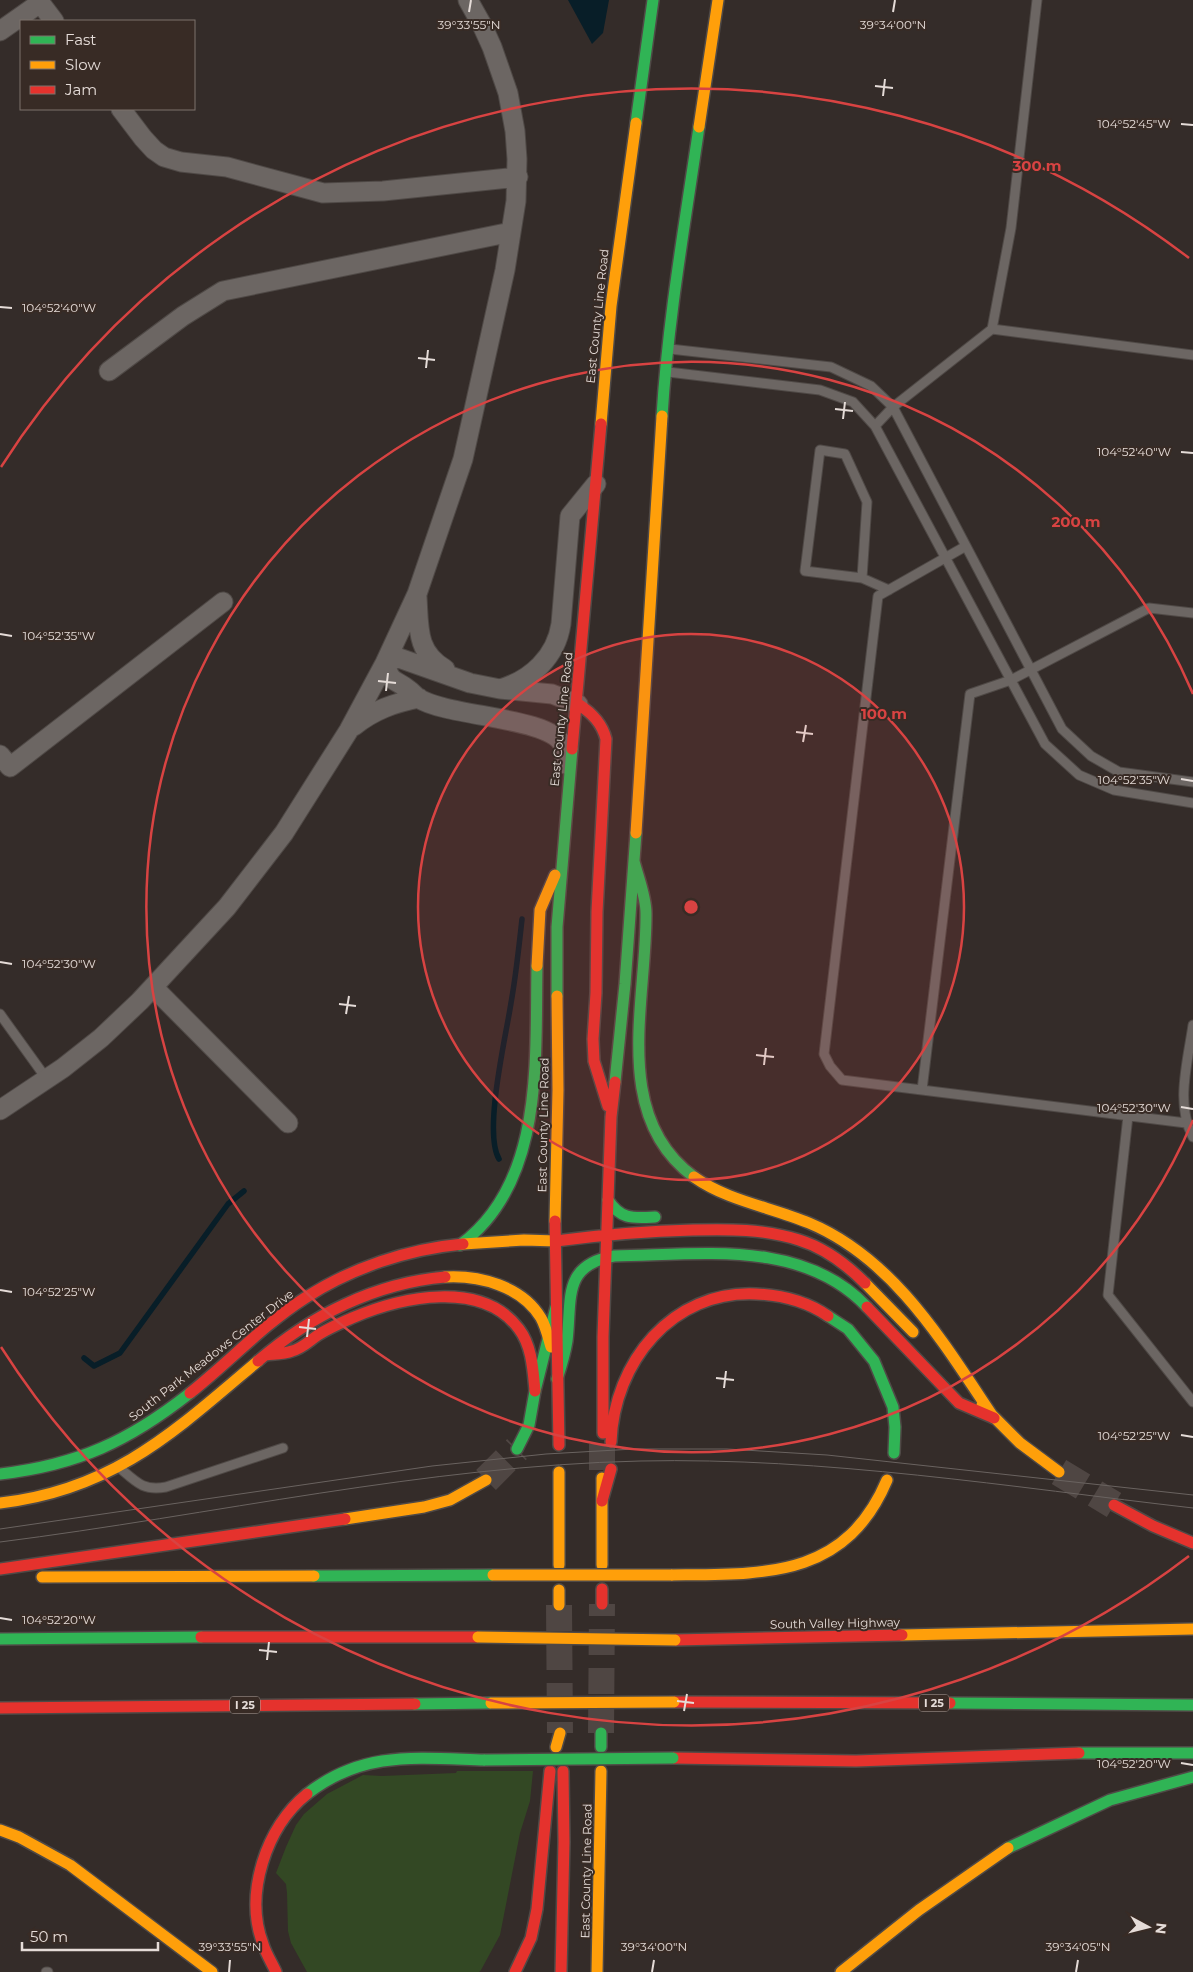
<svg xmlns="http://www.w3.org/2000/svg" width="1193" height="1972" font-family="Montserrat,sans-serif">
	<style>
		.green { fill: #334824 }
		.water { fill: #081e28 }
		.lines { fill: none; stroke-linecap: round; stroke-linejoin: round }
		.stream { stroke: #081e28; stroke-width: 5.5 }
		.secondary-tunnel { stroke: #4f4643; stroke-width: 26; stroke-dasharray: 26 13; stroke-linecap: butt }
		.highway-tunnel { stroke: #4f4643; stroke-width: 28; stroke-dasharray: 28 14; stroke-linecap: butt }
		.lane-casing { stroke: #4f4946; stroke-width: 11 }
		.street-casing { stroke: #4f4946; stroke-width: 21 }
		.fast-casing { stroke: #4f4946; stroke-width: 14 }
		.slow-casing { stroke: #4f4946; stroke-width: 14 }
		.jam-casing { stroke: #4f4946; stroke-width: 14 }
		.lane { stroke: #6c6663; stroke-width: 9 }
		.street { stroke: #6c6663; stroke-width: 19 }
		.fast { stroke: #30b455; stroke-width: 11 }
		.slow { stroke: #ff9f0a; stroke-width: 11 }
		.jam { stroke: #e5322d; stroke-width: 11 }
		.tram { stroke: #6a6360; stroke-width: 1 }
		.fast-bridge-casing { stroke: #4f4946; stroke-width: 14; stroke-linecap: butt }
		.slow-bridge-casing { stroke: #4f4946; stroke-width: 14; stroke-linecap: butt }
		.fast-bridge { stroke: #30b455; stroke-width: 11 }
		.slow-bridge { stroke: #ff9f0a; stroke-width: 11 }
		.ticks { fill: none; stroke: #e5dcd8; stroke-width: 2 }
		.ring { fill: none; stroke: #d84342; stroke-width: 2.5 }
		.labels { text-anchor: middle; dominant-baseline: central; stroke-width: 4; stroke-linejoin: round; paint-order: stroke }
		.shield { fill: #382b25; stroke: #b1a7a2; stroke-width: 1 }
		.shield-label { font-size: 11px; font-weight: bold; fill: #e5dcd8 }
		.street-label { font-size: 12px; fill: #e5dcd8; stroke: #382b25 }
		.ticks-label { font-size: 12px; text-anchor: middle; fill: #e5dcd8; stroke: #382b25; stroke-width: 4; stroke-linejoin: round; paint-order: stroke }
		.centre { fill: #d84342; stroke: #382b25; stroke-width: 2.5 }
		.ring-label { font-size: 15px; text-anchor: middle; font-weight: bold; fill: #d84342; stroke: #382b25; stroke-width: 4; stroke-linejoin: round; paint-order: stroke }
	</style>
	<rect width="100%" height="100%" fill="#342c29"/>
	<!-- green -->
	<path class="green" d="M457,1771H533L530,1801L520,1833L500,1935L481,1970L479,1972H307L291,1943L288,1931L287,1893L286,1884L276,1873L286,1847L296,1825L304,1814L327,1794L363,1775L382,1776L456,1773Z"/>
	<!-- water -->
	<path class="water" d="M568,0H609L603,33L592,44Z"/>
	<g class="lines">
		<!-- stream -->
		<path class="stream" d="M499,1159C483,1132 506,1036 511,1003C516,975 519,947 522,919
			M84,1358L94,1366L120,1353L228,1204L244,1191"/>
		<!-- secondary-tunnel -->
		<path class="secondary-tunnel" d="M602,1470V1443
			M559,1605L560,1733
			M601,1733L602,1604"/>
		<!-- highway-tunnel -->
		<path class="highway-tunnel" d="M1059,1472L1114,1505
			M486,1480L517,1449"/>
		<defs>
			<path id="lane" d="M1037,0L1011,228L992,329L1193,355
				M670,349L831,367L871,386L893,407L1062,729L1091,756L1119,772L1193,782
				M668,372L820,390L853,402L875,426L1045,744L1079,775L1114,790L1193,803
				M875,426L893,407L992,329
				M966,546L878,596L824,1054L830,1066L842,1080L1186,1123
				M862,578L805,571L820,450L845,454L867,502L862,578L889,590
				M0,1014L46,1078
				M1193,1025C1188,1060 1175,1105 1193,1137
				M922,1090L970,694L1011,680L1149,608L1193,613
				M1128,1116L1108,1295L1193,1402
				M121,1469C137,1483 144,1491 166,1487L283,1448
				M46,1972H48"/>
			<path id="street" d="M38,0L54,21
				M0,31L40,3
				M121,109L143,138L154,150L164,157L181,162L227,167L323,193L383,191L518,177
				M109,371L183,316L223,291L511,232
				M417,597C419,628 416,652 445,669
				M385,663C391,685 395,678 409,690C412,692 415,696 418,698C447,717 551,717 563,745C565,750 565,758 565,764
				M385,663L391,660L399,658L470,683L500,689L552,694L578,704
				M500,689C531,680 556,657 561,624L570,516L596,484
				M354,726C374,710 394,703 419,698
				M0,755L10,767L223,602
				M153,987L288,1123
				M0,1110L63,1068L101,1038L140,1001L227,907L284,833L349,730L385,663L417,594L463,459L505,270L516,201L517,159L515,131L508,93L492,47L482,25L468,0"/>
			<path id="fast" d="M636,123L653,0
				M662,416C668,319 685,223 699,127
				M634,861C638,877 646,896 646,913C647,1000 610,1116 694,1177
				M557,996V927L572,749
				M615,1082L625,984L636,833
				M608,1200C621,1220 633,1218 655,1217
				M460,1245C545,1183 535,1059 537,966
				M828,1316L848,1329L874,1361L893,1407L895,1427L894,1453
				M557,1379C561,1367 565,1354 567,1341C572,1299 562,1265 614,1256C699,1255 802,1238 867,1307
				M517,1449L529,1425L535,1391L556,1307
				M0,1474C78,1465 129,1441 190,1393
				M314,1576L493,1575
				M0,1639L201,1637
				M950,1703L1193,1705
				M415,1704L491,1703
				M601,1733V1747
				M1079,1753H1193
				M307,1794C363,1750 418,1758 485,1760
				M1008,1848L1110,1800L1193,1777"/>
			<path id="slow" d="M699,127L718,0
				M601,424L611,306L636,123
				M636,833L662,416
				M537,966L540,910L555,875
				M694,1177C728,1201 771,1207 809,1223C895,1259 944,1344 994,1418
				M555,1221L558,1090L557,996
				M463,1244L524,1240L556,1241
				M445,1277C479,1275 522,1286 541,1318C546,1327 548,1337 551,1347
				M865,1283L913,1332
				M982,1405L1020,1443L1059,1472
				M559,1472V1565
				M602,1478V1565
				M0,1503C114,1490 175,1431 258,1361
				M345,1519L424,1507L450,1500L486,1480
				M671,1575C764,1574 845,1579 887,1480
				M42,1577L314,1576
				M559,1590V1605
				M902,1635L1193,1629
				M556,1747L560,1733
				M0,1830L19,1837L70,1865L212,1972
				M597,1972L601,1771
				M841,1972L919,1910L1008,1848"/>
			<path id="jam" d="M578,704C592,713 602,723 606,739L597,912L596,993L593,1039L594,1061L608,1106
				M572,749L601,424
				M555,1221L559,1445
				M556,1241C601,1235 647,1231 693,1230C728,1229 765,1229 799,1240C825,1248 846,1264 865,1283
				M867,1307L959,1403L994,1418
				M266,1355C275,1354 284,1354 292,1351C303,1348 309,1341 318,1335C329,1328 341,1323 352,1318C401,1297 482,1279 519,1329C532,1346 533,1370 535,1391
				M258,1361C310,1316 375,1283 445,1277
				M190,1393C229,1362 263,1325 305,1298C351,1268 408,1249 463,1244
				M603,1433V1337L611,1117L615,1082
				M611,1442C614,1362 672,1290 756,1294C782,1295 806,1301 828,1316
				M602,1501L611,1469
				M1114,1505L1153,1526L1193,1543
				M0,1569L345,1519
				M602,1589V1604
				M201,1637H478
				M675,1640L902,1635
				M674,1702L950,1703
				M0,1708L415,1704
				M673,1758L856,1761L1079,1753
				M276,1972C272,1963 266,1954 263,1944C244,1894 266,1827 307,1794
				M515,1972L531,1938L537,1909L550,1771
				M561,1972L564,1842L563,1771"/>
		</defs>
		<!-- lane casing -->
		<use href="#lane" class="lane-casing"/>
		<!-- street casing -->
		<use href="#street" class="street-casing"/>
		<!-- fast casing -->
		<use href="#fast" class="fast-casing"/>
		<!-- slow casing -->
		<use href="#slow" class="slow-casing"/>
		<!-- jam casing -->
		<use href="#jam" class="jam-casing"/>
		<!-- lane -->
		<use href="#lane" class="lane"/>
		<!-- street -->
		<use href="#street" class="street"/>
		<!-- fast -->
		<use href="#fast" class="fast"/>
		<!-- slow -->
		<use href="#slow" class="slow"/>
		<!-- jam -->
		<use href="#jam" class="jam"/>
		<!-- tram -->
		<path class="tram" d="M0,1529L432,1466L546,1454L634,1449H727L827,1455L1193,1495
			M0,1542C213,1515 425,1466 640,1461C825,1457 1010,1487 1193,1508"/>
		<defs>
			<path id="fast-bridge" d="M485,1760L673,1758"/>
			<path id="slow-bridge" d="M493,1575H671
				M478,1637L675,1640
				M491,1703L674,1702"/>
		</defs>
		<!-- fast-bridge casing -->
		<use href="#fast-bridge" class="fast-bridge-casing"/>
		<!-- slow-bridge casing -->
		<use href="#slow-bridge" class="slow-bridge-casing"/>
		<!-- fast-bridge -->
		<use href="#fast-bridge" class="fast-bridge"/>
		<!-- slow-bridge -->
		<use href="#slow-bridge" class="slow-bridge"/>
	</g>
	<!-- ticks -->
	<path class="ticks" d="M469,12L471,0M893,12L895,0M875,86L893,88M883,96L885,79M1181,124L1193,125M0,307L12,308M418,358L435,360M426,368L428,350M835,409L853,411M843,419L845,402M1181,452L1193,453M0,634L12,636M378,681L396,683M386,691L388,673M796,732L813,734M803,742L806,725M1181,779L1193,781M0,962L12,964M339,1004L356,1006M346,1014L349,996M756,1055L774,1057M764,1065L766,1048M1181,1107L1193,1109M0,1290L12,1292M299,1327L316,1329M307,1337L309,1319M716,1378L734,1380M724,1388L726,1371M1181,1435L1193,1437M0,1618L12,1620M259,1650L277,1652M267,1660L269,1642M677,1701L694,1703M684,1711L687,1694M1181,1763L1193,1765M229,1972L230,1960M652,1972L654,1960M1076,1972L1078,1960"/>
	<!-- distance rings -->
	<circle cx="691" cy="907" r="273" fill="#d84342" fill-opacity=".12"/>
	<g class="ring">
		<circle cx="691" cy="907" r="273"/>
		<path d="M1193 1120A545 545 0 1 1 1193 694"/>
		<path d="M1189 1556A818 818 0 0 1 1 1347M1 467A818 818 0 0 1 1189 258"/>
	</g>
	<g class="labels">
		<!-- shield labels -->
		<g class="shield">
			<rect x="919" y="1694.5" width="30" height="17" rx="4"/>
			<rect x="230" y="1696.5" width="30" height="17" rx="4"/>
		</g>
		<g class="shield-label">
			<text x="934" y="1703">I 25</text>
			<text x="245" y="1705">I 25</text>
		</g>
		<!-- street labels -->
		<g class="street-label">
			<text transform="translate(597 316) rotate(-84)">East County Line Road</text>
			<text transform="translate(561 719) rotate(-84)">East County Line Road</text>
			<text transform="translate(543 1125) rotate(-89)">East County Line Road</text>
			<text transform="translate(211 1355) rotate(-38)">South Park Meadows Center Drive</text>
			<text transform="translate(835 1623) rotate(-1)">South Valley Highway</text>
			<text transform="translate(586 1871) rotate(-89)">East County Line Road</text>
		</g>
	</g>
	<g class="ticks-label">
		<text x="469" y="29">39°33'55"N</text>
		<text x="893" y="29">39°34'00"N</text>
		<text x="1134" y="128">104°52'45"W</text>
		<text x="59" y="312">104°52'40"W</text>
		<text x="1134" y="456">104°52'40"W</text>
		<text x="59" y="640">104°52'35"W</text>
		<text x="1134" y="784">104°52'35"W</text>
		<text x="59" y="968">104°52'30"W</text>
		<text x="1134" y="1112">104°52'30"W</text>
		<text x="59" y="1296">104°52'25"W</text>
		<text x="1134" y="1440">104°52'25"W</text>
		<text x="59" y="1624">104°52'20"W</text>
		<text x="1134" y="1768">104°52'20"W</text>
		<text x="230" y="1951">39°33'55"N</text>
		<text x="654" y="1951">39°34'00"N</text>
		<text x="1078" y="1951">39°34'05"N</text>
	</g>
	<circle cx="691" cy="907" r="8" class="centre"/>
	<g class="ring-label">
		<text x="1037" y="171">300 m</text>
		<text x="1076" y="527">200 m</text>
		<text x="884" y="719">100 m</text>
	</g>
	<!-- legend -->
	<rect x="20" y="20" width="175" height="90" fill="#382b25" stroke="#7d726d"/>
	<rect x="30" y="36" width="25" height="8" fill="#30b455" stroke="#7d726d"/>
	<text x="65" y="45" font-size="15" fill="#e5dcd8">Fast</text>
	<rect x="30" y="61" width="25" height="8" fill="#ff9f0a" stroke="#7d726d"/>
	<text x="65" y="70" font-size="15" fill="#e5dcd8">Slow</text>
	<rect x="30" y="86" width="25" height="8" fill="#e5322d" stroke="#7d726d"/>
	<text x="65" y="95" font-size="15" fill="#e5dcd8">Jam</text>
	<!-- north arrow -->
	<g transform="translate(1148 1927) rotate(97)" stroke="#382b25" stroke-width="4" paint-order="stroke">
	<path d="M0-4L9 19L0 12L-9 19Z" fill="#e5dcd8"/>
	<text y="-8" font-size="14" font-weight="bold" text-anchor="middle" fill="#e5dcd8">N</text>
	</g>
	<!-- scale -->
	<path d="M22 1942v8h136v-8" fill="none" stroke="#e5dcd8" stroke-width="2.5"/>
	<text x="30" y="1942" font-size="15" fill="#e5dcd8" stroke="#382b25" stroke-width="4" paint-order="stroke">50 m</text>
</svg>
